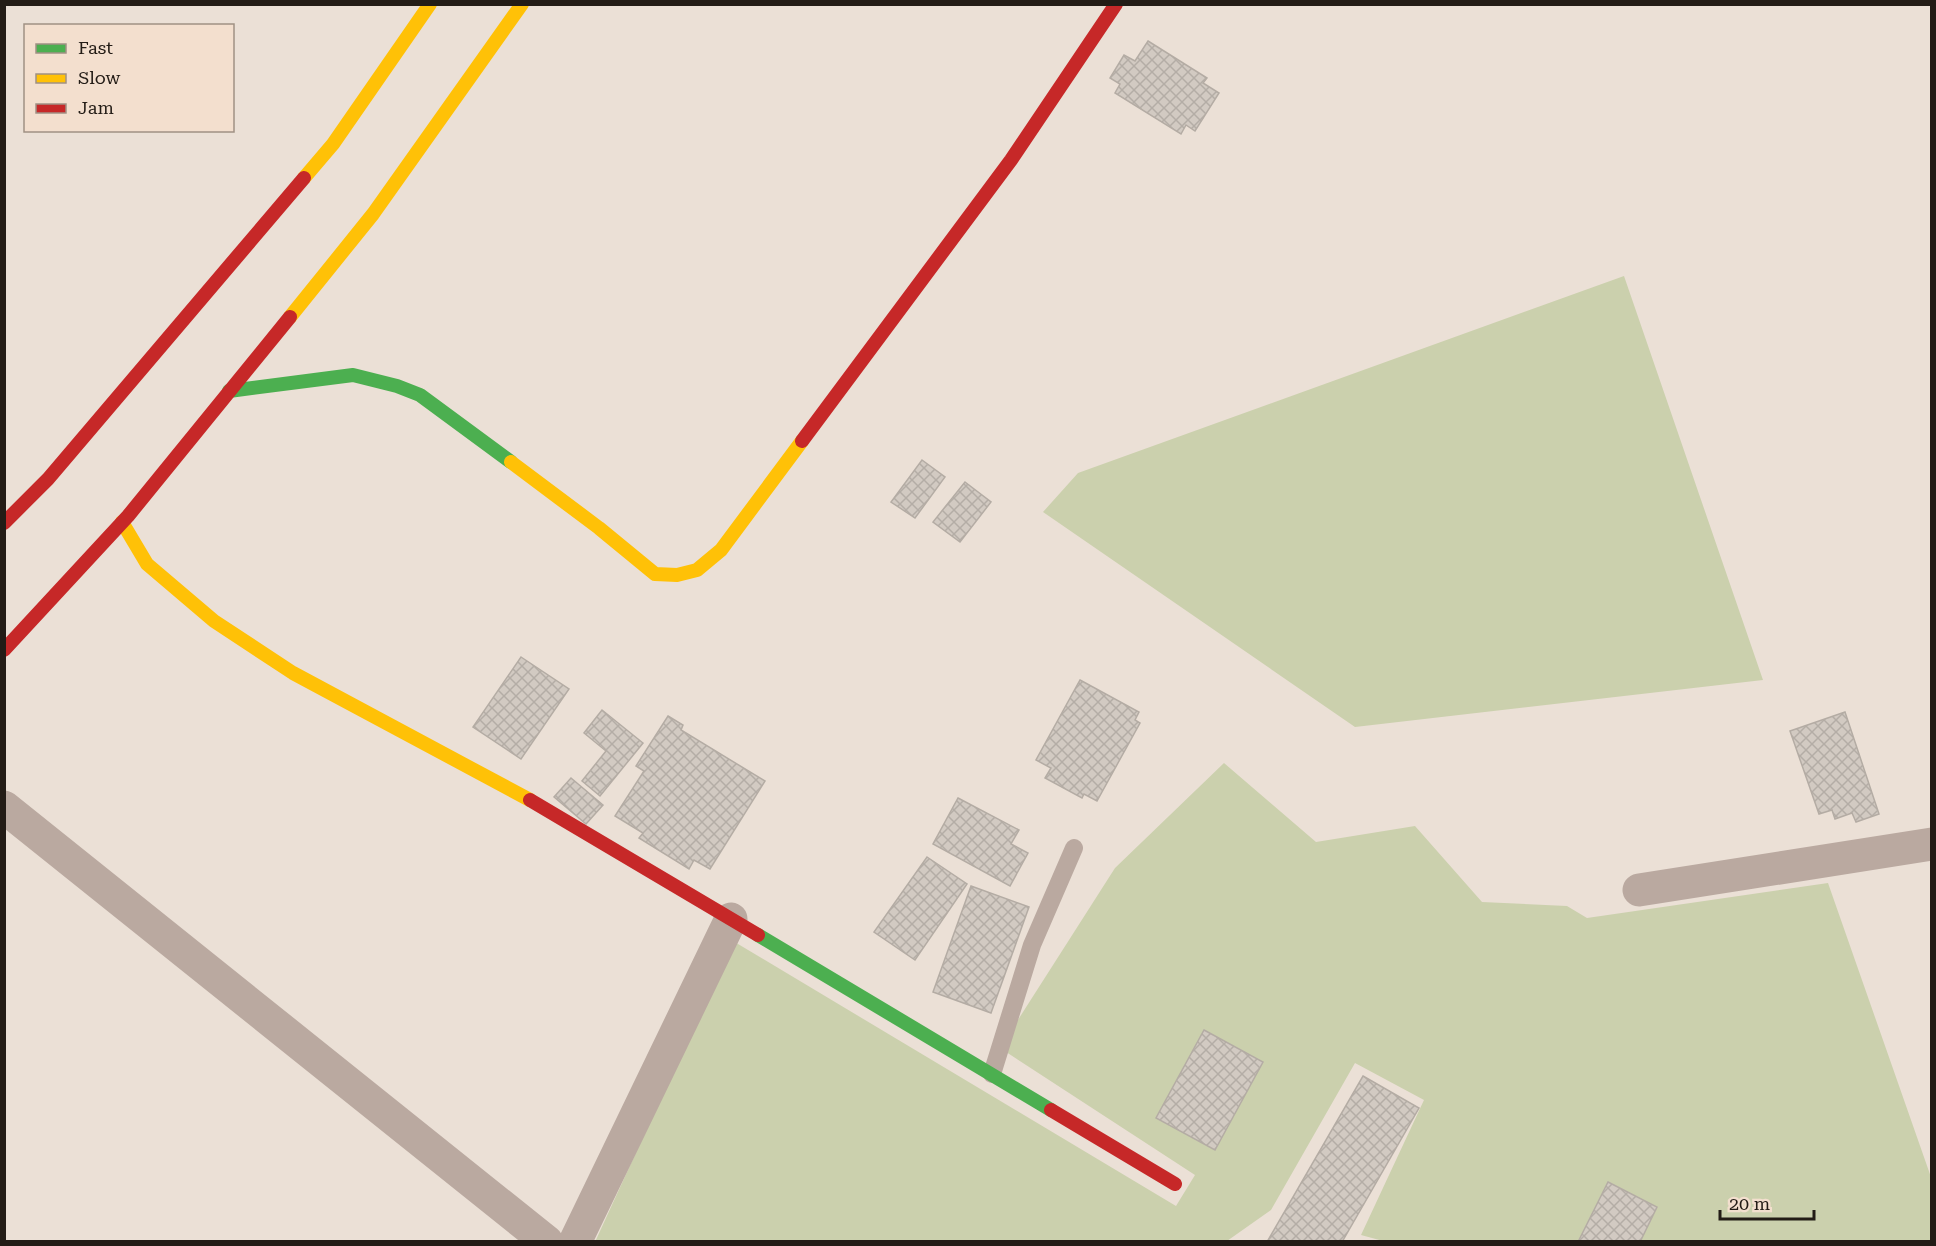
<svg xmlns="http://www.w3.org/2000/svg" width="1936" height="1246" font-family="'Roboto Serif',serif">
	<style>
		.grass { fill: #cbd0ad }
		.building { fill: url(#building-cross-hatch); stroke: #b4aca4; stroke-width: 1.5 }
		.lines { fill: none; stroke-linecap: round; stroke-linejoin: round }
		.lane { stroke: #baa9a0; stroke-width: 18 }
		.street { stroke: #baa9a0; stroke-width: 33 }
		.fast { stroke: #4caf50; stroke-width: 14 }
		.slow { stroke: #ffc107; stroke-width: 14 }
		.jam { stroke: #c62828; stroke-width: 14 }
	</style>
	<defs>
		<pattern id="building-cross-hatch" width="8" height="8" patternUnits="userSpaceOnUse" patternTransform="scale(1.5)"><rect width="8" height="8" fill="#d2cac2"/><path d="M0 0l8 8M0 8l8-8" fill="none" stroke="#b4ada6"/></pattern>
	</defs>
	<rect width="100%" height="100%" fill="#ebe0d6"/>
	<!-- grass -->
	<path class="grass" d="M1624,276L1763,680L1355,727L1043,512L1078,473Z
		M1224,763L1316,842L1415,826L1482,902L1567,906L1587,918L1828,883L1932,1180L1931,1241H1383L1361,1235L1424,1100L1355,1063L1271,1210L1227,1241L595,1242L733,941L1176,1206L1195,1175L1000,1048L1115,868Z"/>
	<!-- building -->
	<path class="building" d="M1148,41L1207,78L1203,83L1219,93L1195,131L1186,125L1181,134L1115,93L1120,84L1110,78L1124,55L1135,61Z
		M922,460L945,477L915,518L891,502Z
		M965,482L991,502L960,542L933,522Z
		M521,657L569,689L521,759L473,727Z
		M1080,680L1139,712L1135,720L1140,723L1097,801L1084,794L1082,798L1045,778L1051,768L1036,760Z
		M602,710L643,743L600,796L582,781L606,751L584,733Z
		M1845,712L1879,814L1856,822L1852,813L1835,819L1832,810L1819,814L1790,731Z
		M668,716L683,725L681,730L765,781L710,869L694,860L689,869L639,838L643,833L615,816L644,771L636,766Z
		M571,778L603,805L586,824L554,797Z
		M958,798L1019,830L1011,844L1028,853L1010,886L933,844Z
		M927,857L967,884L915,960L874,932Z
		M971,886L1029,907L991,1013L933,992Z
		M1204,1030L1263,1062L1215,1150L1156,1118Z
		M1363,1076L1419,1108L1342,1242H1267Z
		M1608,1182L1657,1207L1640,1242H1578Z"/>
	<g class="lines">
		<!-- lane -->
		<path class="lane" d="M992,1074L1032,945L1074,848"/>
		<!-- street -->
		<path class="street" d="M4,807L547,1242
			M1639,890L1932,844
			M575,1242L731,919"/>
		<!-- fast -->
		<path class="fast" d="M229,391L353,375L397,386L420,395L511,462
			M758,935L1051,1110"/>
		<!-- slow -->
		<path class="slow" d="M304,178L333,144L430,4
			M290,317L373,214L522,4
			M511,462L599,528L655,574L677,575L697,570L721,550L802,441
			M122,522L147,564L214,621L293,673L530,800"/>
		<!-- jam -->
		<path class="jam" d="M802,441L1011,160L1116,4
			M4,523L48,479L304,178
			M4,650L128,516L290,317
			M530,800L758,935
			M1051,1110L1175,1184"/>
	</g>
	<!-- border -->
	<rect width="1936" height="1246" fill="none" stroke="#231c16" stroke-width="12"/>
	<!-- legend -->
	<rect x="24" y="24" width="210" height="108" fill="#f3dfce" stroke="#a09184" stroke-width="1.5"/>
	<rect x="36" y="44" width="30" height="9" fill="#4caf50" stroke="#a09184" stroke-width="1.5"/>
	<text x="78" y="54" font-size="18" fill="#231c16">Fast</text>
	<rect x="36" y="74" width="30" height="9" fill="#ffc107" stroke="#a09184" stroke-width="1.5"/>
	<text x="78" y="84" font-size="18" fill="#231c16">Slow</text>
	<rect x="36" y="104" width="30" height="9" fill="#c62828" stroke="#a09184" stroke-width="1.5"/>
	<text x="78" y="114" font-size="18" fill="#231c16">Jam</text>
	<!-- scale -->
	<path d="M1720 1210v9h94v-9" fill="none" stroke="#231c16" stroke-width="3"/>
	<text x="1729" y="1210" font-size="18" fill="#231c16" stroke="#f3dfce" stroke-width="4.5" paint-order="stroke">20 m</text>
</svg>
